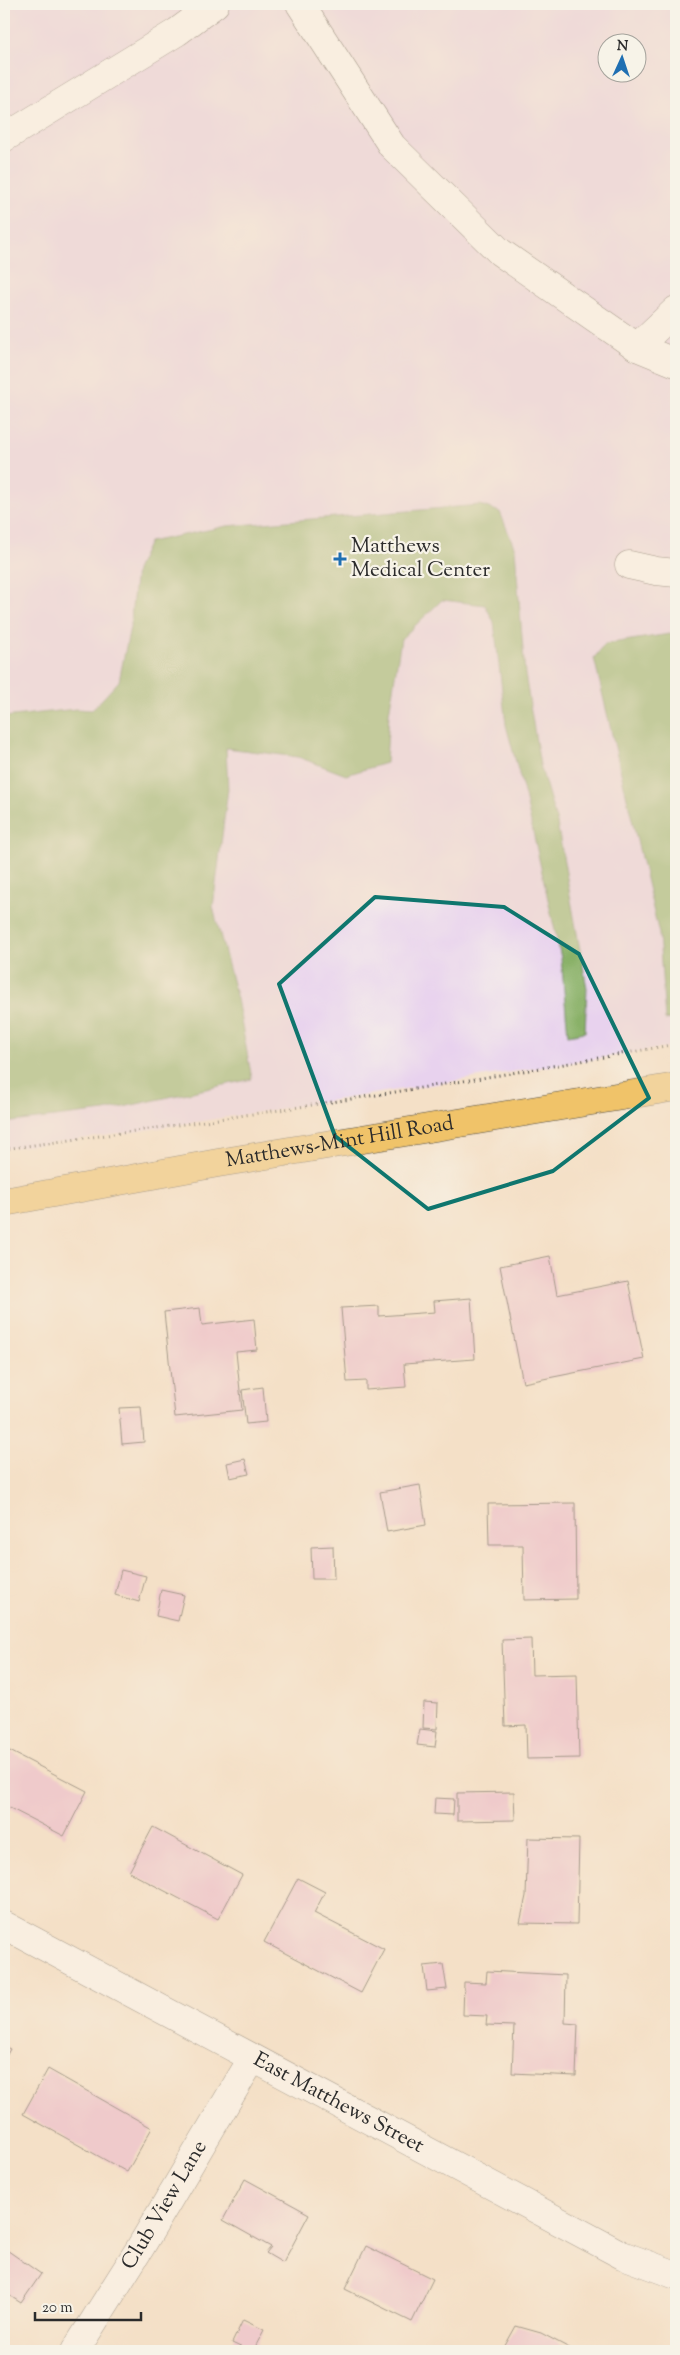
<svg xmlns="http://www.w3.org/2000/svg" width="680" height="2355" font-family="'Sorts Mill Goudy',serif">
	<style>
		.built { fill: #e8d2ee; fill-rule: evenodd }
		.forest { fill: #89b168; stroke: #5a6e4a }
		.building { fill: #e9b0d0 }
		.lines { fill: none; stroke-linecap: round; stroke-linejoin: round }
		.minor-casing { stroke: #494642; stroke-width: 29 }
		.major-casing { stroke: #494642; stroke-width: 29 }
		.path { stroke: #494642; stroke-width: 3; stroke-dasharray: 1 4; stroke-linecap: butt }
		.minor { stroke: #fff; stroke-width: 28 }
		.major { stroke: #f0c369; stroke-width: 28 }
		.marked { fill: none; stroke: #0f766e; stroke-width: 4; stroke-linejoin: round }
		.poi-dot { fill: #1f6fb2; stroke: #f7f3e8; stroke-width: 2 }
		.labels { text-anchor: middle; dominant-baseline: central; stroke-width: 4.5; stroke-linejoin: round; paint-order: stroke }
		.poi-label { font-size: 21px; fill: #2b2b2b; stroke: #f7f3e8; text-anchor: start }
		.street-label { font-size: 21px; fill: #2b2b2b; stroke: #f7f3e8 }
	</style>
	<rect width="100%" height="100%" fill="#f7f3e8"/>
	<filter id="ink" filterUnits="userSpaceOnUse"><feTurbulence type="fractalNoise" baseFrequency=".02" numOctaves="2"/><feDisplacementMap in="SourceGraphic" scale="10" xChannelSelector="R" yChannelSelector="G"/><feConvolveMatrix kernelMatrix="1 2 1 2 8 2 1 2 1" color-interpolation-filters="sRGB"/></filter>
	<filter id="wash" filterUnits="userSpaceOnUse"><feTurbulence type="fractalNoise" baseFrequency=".0096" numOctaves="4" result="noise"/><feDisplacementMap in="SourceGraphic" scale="20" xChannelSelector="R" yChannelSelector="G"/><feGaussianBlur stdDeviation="1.12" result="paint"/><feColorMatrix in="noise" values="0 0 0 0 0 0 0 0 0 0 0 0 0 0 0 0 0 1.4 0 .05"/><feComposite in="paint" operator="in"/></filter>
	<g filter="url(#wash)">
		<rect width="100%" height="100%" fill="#f4e0c7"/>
		<!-- built -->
		<path class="built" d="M4,4H676V1046L133,1132L4,1149ZM608,42H638V72H608Z"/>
		<!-- forest -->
		<path class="forest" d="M480,505L500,512L515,549L525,674L540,765L557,823L587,988L585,1032L568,1035L561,958L525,796L506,725L494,622L485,605L442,600L401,639L389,714L386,763L346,775L298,757L226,748L228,789L213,907L237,999L252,1079L105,1111L4,1123V717L76,709L92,710L119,681L130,627L136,570L149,542L227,526Z
			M676,633V1018L665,1020L659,934L594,658L605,644Z"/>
		<g id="blocks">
			<!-- building -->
			<path class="building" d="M550,1256L557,1295L628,1281L644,1359L523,1383L500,1266Z
				M471,1298L475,1359L404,1364L406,1387L366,1390V1381L347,1382L341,1308L379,1306V1316L435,1312L434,1301Z
				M200,1308L202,1325L254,1319L257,1350L236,1352L242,1410L175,1417L164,1312Z
				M263,1387L266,1422L246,1424L242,1390Z
				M141,1407L144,1442L122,1444L119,1408Z
				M245,1459L249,1474L230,1478L227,1463Z
				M420,1485L426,1525L387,1532L380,1492Z
				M575,1503L576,1599L524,1600L523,1545H489L488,1504Z
				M333,1546L334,1579H312L311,1547Z
				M121,1570L146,1576L139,1602L115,1595Z
				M161,1590L184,1595L178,1621L156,1616Z
				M531,1639L532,1675L577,1674L579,1758L527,1759L526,1725L505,1726L502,1640Z
				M424,1702L438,1703L437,1729L423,1728Z
				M420,1729L437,1731L435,1747L417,1745Z
				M4,1748L87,1791L64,1836L4,1805Z
				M514,1792L515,1820L457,1821V1793Z
				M435,1798L454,1799L453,1815L434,1814Z
				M153,1827L242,1875L218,1919L129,1872Z
				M528,1838L579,1839L577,1924L520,1923L526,1896Z
				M298,1878L325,1892L314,1913L384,1949L361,1993L264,1942Z
				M443,1964L447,1989L427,1991L424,1966Z
				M487,1971L566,1975L565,2023L578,2024L576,2076L512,2073L514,2026L486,2025L487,2016L463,2015L464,1982L486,1983Z
				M4,2046L10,2049L4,2060Z
				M48,2069L152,2128L127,2172L23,2114Z
				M245,2179L309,2214L283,2263L266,2253L271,2247L223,2220Z
				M366,2246L433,2279L412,2322L345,2289Z
				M4,2248L41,2274L21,2303L4,2292Z
				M243,2320L264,2330L253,2351H249L232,2343Z
				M516,2326L541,2333L575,2351H502Z"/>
		</g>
	</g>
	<g filter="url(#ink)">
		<use href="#blocks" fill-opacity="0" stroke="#494642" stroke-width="1"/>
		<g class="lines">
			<defs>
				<g id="minor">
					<path d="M300,4L392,146L500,252L637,347L676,363"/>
					<path d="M4,138L177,32L215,4"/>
					<path d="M637,347L676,310"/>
					<path d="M629,565L656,571L676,573"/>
					<path id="s1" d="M4,1925L622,2255L676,2275"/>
					<path id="s2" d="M75,2351L140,2248L252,2059"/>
				</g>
				<g id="major">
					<path id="s3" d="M4,1202L218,1163L676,1087"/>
				</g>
			</defs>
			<!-- minor casing -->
			<use href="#minor" class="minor-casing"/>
			<!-- major casing -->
			<use href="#major" class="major-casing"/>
			<!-- path -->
			<path class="path" d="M4,1149C228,1119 453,1085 676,1044"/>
			<!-- minor -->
			<use href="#minor" class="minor"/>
			<!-- major -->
			<use href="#major" class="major"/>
		</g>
	</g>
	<!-- marked area -->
	<path d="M0 0H680V2355H0ZM375,897L504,907L579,954L649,1098L553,1171L428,1209L335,1136L279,984Z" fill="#f4e0c7" fill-opacity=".55" fill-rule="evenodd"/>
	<path class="marked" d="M375,897L504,907L579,954L649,1098L553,1171L428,1209L335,1136L279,984Z"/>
	<!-- markers -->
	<path class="poi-dot" d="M337.5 551.5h5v5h5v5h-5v5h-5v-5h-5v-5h5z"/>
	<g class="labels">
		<!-- poi labels -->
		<g class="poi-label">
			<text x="351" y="547">Matthews<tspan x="351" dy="24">Medical Center</tspan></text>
		</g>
		<!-- street labels -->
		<g class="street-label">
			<text stroke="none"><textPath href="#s3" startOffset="341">Matthews-Mint Hill Road</textPath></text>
			<text stroke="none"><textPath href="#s1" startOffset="379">East Matthews Street</textPath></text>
			<text stroke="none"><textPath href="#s2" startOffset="171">Club View Lane</textPath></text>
		</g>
	</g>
	<!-- margin -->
	<rect width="680" height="2355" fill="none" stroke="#f7f3e8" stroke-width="20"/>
	<!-- north arrow -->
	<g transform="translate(622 58) rotate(3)"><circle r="24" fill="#f7f3e8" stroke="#a5a39c"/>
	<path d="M0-4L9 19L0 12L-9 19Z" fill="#1f6fb2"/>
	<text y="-8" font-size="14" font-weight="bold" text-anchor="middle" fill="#2b2b2b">N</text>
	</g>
	<!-- scale -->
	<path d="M35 2312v8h106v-8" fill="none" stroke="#2b2b2b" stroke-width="2.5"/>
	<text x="42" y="2312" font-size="15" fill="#2b2b2b" stroke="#f7f3e8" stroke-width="4" paint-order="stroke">20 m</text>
</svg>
